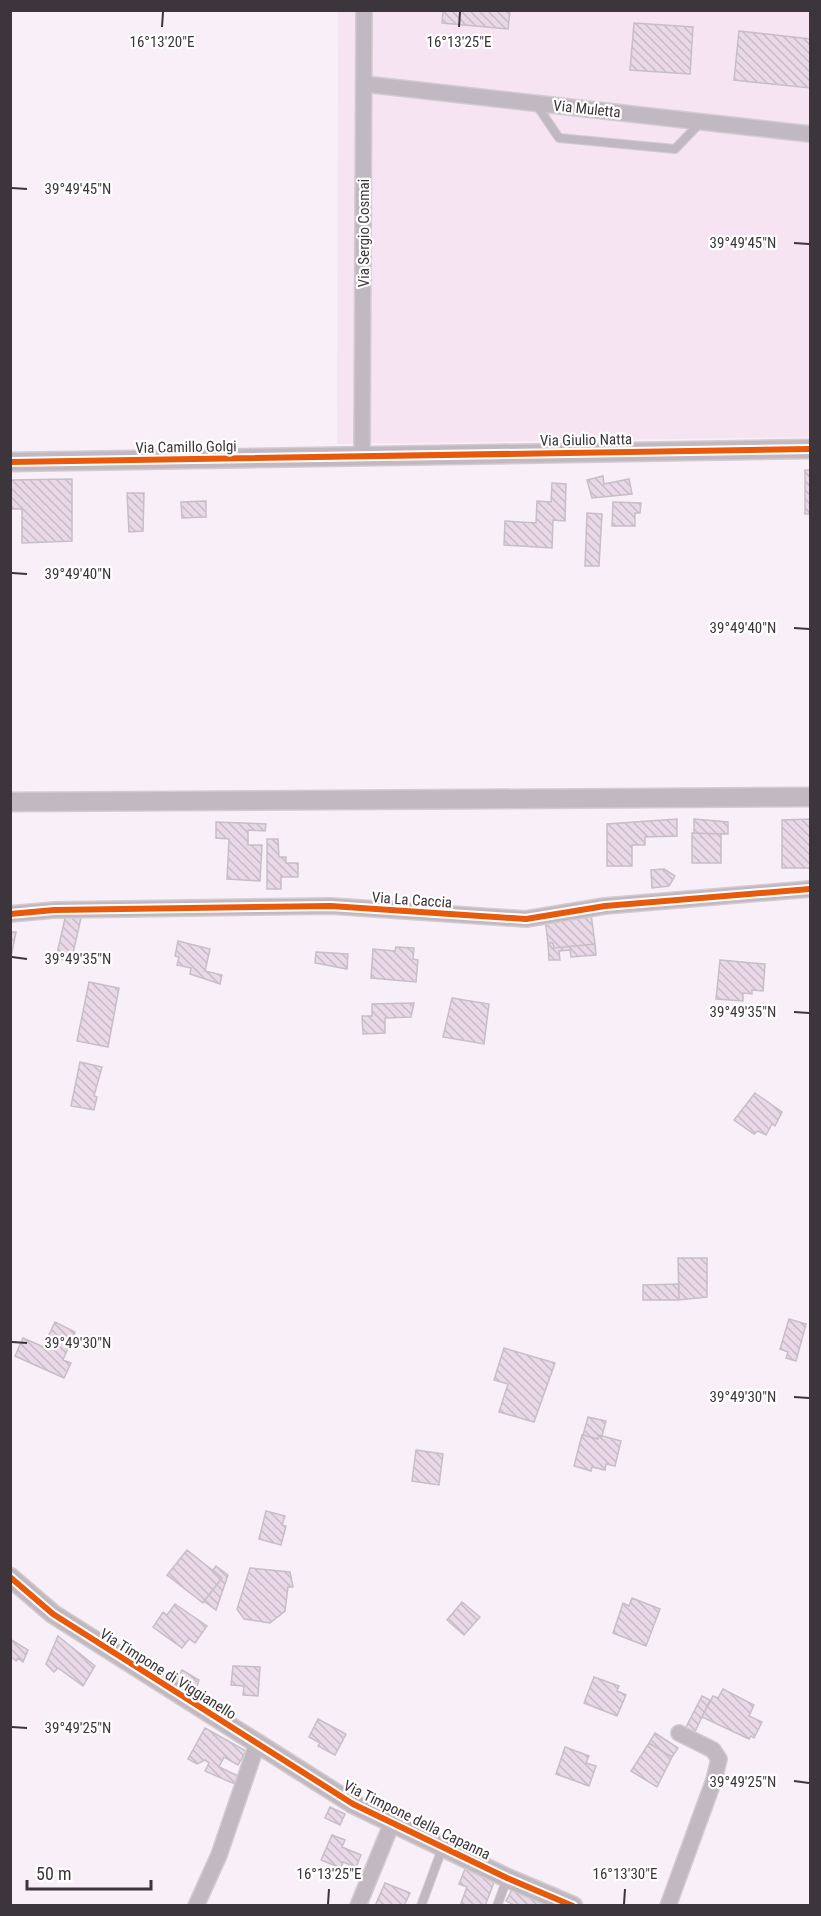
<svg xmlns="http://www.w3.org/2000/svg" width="821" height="1916" font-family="'Roboto Condensed',sans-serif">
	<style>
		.built { fill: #f6e4f3 }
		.building { fill: url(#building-back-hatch); stroke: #c6bfc5; stroke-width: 1.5 }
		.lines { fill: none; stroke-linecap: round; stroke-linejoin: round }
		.service-casing { stroke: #d2cbd1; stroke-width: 10 }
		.minor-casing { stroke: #d2cbd1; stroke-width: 18 }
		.tertiary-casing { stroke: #d2cbd1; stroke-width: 21 }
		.service { stroke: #c2b8c1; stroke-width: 8 }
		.minor { stroke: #c2b8c1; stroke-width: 15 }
		.tertiary { stroke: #c2b8c1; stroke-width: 18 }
		.cycleway-casing { stroke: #fff; stroke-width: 10 }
		.cycleway { stroke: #e8590c; stroke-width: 6 }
		.ticks { fill: none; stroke: #3c353b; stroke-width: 2 }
		.labels { text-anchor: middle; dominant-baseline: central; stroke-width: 4.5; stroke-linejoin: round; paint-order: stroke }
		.street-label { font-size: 15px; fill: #3c353b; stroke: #fff }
		.ticks-label { font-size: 15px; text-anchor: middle; fill: #3c353b; stroke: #fff; stroke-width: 4.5; stroke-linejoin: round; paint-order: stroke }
	</style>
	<defs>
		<pattern id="building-back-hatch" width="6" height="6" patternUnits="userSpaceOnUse" patternTransform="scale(1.5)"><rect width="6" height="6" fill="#e9d8e7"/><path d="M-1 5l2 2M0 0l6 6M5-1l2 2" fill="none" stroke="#c9bac7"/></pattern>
	</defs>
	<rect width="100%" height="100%" fill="#f9eff8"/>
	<!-- built -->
	<path class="built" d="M338,11H810V437L337,444Z"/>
	<!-- building -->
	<path class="building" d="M443,10H510L508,29L442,23Z
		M634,23L693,27L690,74L630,70Z
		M739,31L810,39V88L734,80Z
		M805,470H810V514H805Z
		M603,476L604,484L629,479L632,494L592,498L587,480Z
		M72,479V541L22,543V509H10V480Z
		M552,483L566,484L565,521L553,520L552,548L504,545L505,521L536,523L537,501L551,502Z
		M127,493H144L143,531L129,532Z
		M206,501V517L182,518L181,502Z
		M613,502L641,503L640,513H635V526H612Z
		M587,513L602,514L599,566H585Z
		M677,819V836L645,837V845H632V866H607V824Z
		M694,819L728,822V834L694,833Z
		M810,819V868H782V820Z
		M216,822L266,824L265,831L248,830V845H262L260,881L227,879L229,839L216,838Z
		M692,833L721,834V863H692Z
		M267,839H278L279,857H286V863H298V877H281V889H267Z
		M664,869L675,876L669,886L652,888L651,870Z
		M66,914L81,918L71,962L56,958Z
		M591,914L595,944L554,948L553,943H548L545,919Z
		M10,932H16L10,962Z
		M178,941L210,949L205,971L222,975L220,984L190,974L191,968L177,965L179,957L175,956Z
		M548,943H553L554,948L595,944L596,955L571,957L570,950L559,951L560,960H549Z
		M396,947L414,948L413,959L418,960L416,982L371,978L373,949L395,951Z
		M316,952L348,954L347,969L315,963Z
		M720,960L765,964L763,991L752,990V994L743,993V1001L716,999Z
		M89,982L119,988L108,1047L77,1041Z
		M452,998L489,1004L484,1044L443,1037Z
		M414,1003L411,1017L385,1018V1033L363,1034L362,1016H372V1004Z
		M80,1062L102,1067L94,1096L97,1097L94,1110L71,1106Z
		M755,1093L782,1112L775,1126L772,1124L766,1135L758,1131L754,1134L734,1120Z
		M678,1258H707V1297L679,1300Z
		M679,1284V1300H643V1285Z
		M789,1319L806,1324L796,1361L786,1358L788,1352L780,1349Z
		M55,1322L75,1332L63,1360L71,1363L64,1378L15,1356L23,1338L46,1348V1341Z
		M504,1348L555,1363L534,1422L499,1412L508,1384L494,1380Z
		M588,1417L606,1421L602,1436L599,1435L598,1439L583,1435Z
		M582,1435L598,1439L599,1435L621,1441L615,1466L606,1464L605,1470L592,1467L591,1471L574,1466Z
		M416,1450L443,1454L439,1485L412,1481Z
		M266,1511L285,1516L282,1525L286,1526L281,1545L259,1539Z
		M187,1550L222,1578L203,1603L167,1575Z
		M216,1566L228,1575L216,1610L204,1601L222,1578L213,1570Z
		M250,1568L290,1572L293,1587H288L285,1611L270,1623L244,1619L237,1609Z
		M632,1598L660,1609L646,1646L613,1633L623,1603L629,1606Z
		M462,1602L480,1617L464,1635L447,1620Z
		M175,1604L207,1626L195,1643L189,1639L182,1648L153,1627L163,1612L167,1615Z
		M58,1636L95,1666L83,1686L58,1668L54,1672L46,1664Z
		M10,1639L28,1650L23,1662L18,1658L16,1661L10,1656Z
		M233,1666L260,1667L258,1696L243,1695L244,1686L231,1685Z
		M182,1670L199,1680L192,1702L171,1689Z
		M594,1677L619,1686L617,1691L626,1695L617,1716L584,1703Z
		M723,1689L754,1705L749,1716L762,1722L754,1738L751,1736L749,1739L702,1717L713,1696L718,1698Z
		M702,1696L710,1700L693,1736L684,1731Z
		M318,1719L346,1734L335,1755L318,1746L320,1743L309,1737Z
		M205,1728L246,1751L238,1765L224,1757L219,1767L238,1776L237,1785L205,1771L209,1763L205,1760L197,1764L188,1759Z
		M655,1733L678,1748L672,1757L649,1743Z
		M649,1743L672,1757L657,1787L631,1771Z
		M565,1747L589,1756L586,1763L596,1766L589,1786L556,1774Z
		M330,1807L345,1814L340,1825L325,1818Z
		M332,1835L345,1840L342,1847L361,1855L356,1867L343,1862L341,1868L321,1860Z
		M467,1864L496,1877L485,1906H460L467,1887L459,1884Z
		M385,1883L410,1893L404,1906H375Z
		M514,1886L551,1906H516L506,1901Z"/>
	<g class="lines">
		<defs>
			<path id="service" d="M536,104L559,138L675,149L701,122
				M421,1906L442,1849
				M497,1906L507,1879"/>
			<path id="minor" d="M364,84L810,134
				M362,455L364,10
				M10,914L54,910L331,906L526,919L605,906L810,889
				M196,1906L219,1855L257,1744
				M358,1906L392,1823
				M668,1906L714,1780L719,1759L713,1750L679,1733"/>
			<path id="tertiary" d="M10,462L810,449
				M10,802L810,797
				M10,1577L53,1614L353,1804L507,1878L573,1906"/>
		</defs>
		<!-- service casing -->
		<use href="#service" class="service-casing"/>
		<!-- minor casing -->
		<use href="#minor" class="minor-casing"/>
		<!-- tertiary casing -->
		<use href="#tertiary" class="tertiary-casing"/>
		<!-- service -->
		<use href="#service" class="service"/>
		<!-- minor -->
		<use href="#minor" class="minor"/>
		<!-- tertiary -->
		<use href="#tertiary" class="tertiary"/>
		<defs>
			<path id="cycleway" d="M10,462L810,449
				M10,914L54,910L331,906L526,919L605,906L810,889
				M10,1577L53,1614L353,1804L507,1878L573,1906"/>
		</defs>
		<!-- cycleway casing -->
		<use href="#cycleway" class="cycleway-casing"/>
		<!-- cycleway -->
		<use href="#cycleway" class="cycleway"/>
	</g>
	<!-- ticks -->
	<path class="ticks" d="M162,27L163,12M459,27L460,12M12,188L27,189M794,243L809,244M12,573L27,574M794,628L809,629M12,957L27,959M794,1012L809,1013M12,1342L27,1343M794,1397L809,1398M12,1727L27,1728M794,1781L809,1783M328,1904L329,1889M624,1904L625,1889"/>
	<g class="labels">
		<!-- street labels -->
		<g class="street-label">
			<text transform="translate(587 109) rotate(6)">Via Muletta</text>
			<text transform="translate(364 233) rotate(-90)">Via Sergio Cosmai</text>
			<text transform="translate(586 440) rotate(-1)">Via Giulio Natta</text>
			<text transform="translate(186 447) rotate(-1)">Via Camillo Golgi</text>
			<text transform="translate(412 900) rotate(4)">Via La Caccia</text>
			<text transform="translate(168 1674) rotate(32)">Via Timpone di Viggianello</text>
			<text transform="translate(417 1820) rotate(26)">Via Timpone della Capanna</text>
		</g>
	</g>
	<g class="ticks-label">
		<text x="162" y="47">16°13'20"E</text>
		<text x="459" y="47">16°13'25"E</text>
		<text x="78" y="194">39°49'45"N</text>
		<text x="743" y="248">39°49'45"N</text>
		<text x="78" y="579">39°49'40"N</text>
		<text x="743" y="633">39°49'40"N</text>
		<text x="78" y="964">39°49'35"N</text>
		<text x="743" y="1017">39°49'35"N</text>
		<text x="78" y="1348">39°49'30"N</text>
		<text x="743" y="1402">39°49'30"N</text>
		<text x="78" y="1733">39°49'25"N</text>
		<text x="743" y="1787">39°49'25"N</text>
		<text x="329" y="1879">16°13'25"E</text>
		<text x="625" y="1879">16°13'30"E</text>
	</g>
	<!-- border -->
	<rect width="821" height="1916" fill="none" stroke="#3c353b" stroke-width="24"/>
	<!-- scale -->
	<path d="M27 1880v9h124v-9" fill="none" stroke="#3c353b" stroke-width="3"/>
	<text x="36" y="1880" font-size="18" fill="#3c353b" stroke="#ffffff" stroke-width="4.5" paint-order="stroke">50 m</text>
</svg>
